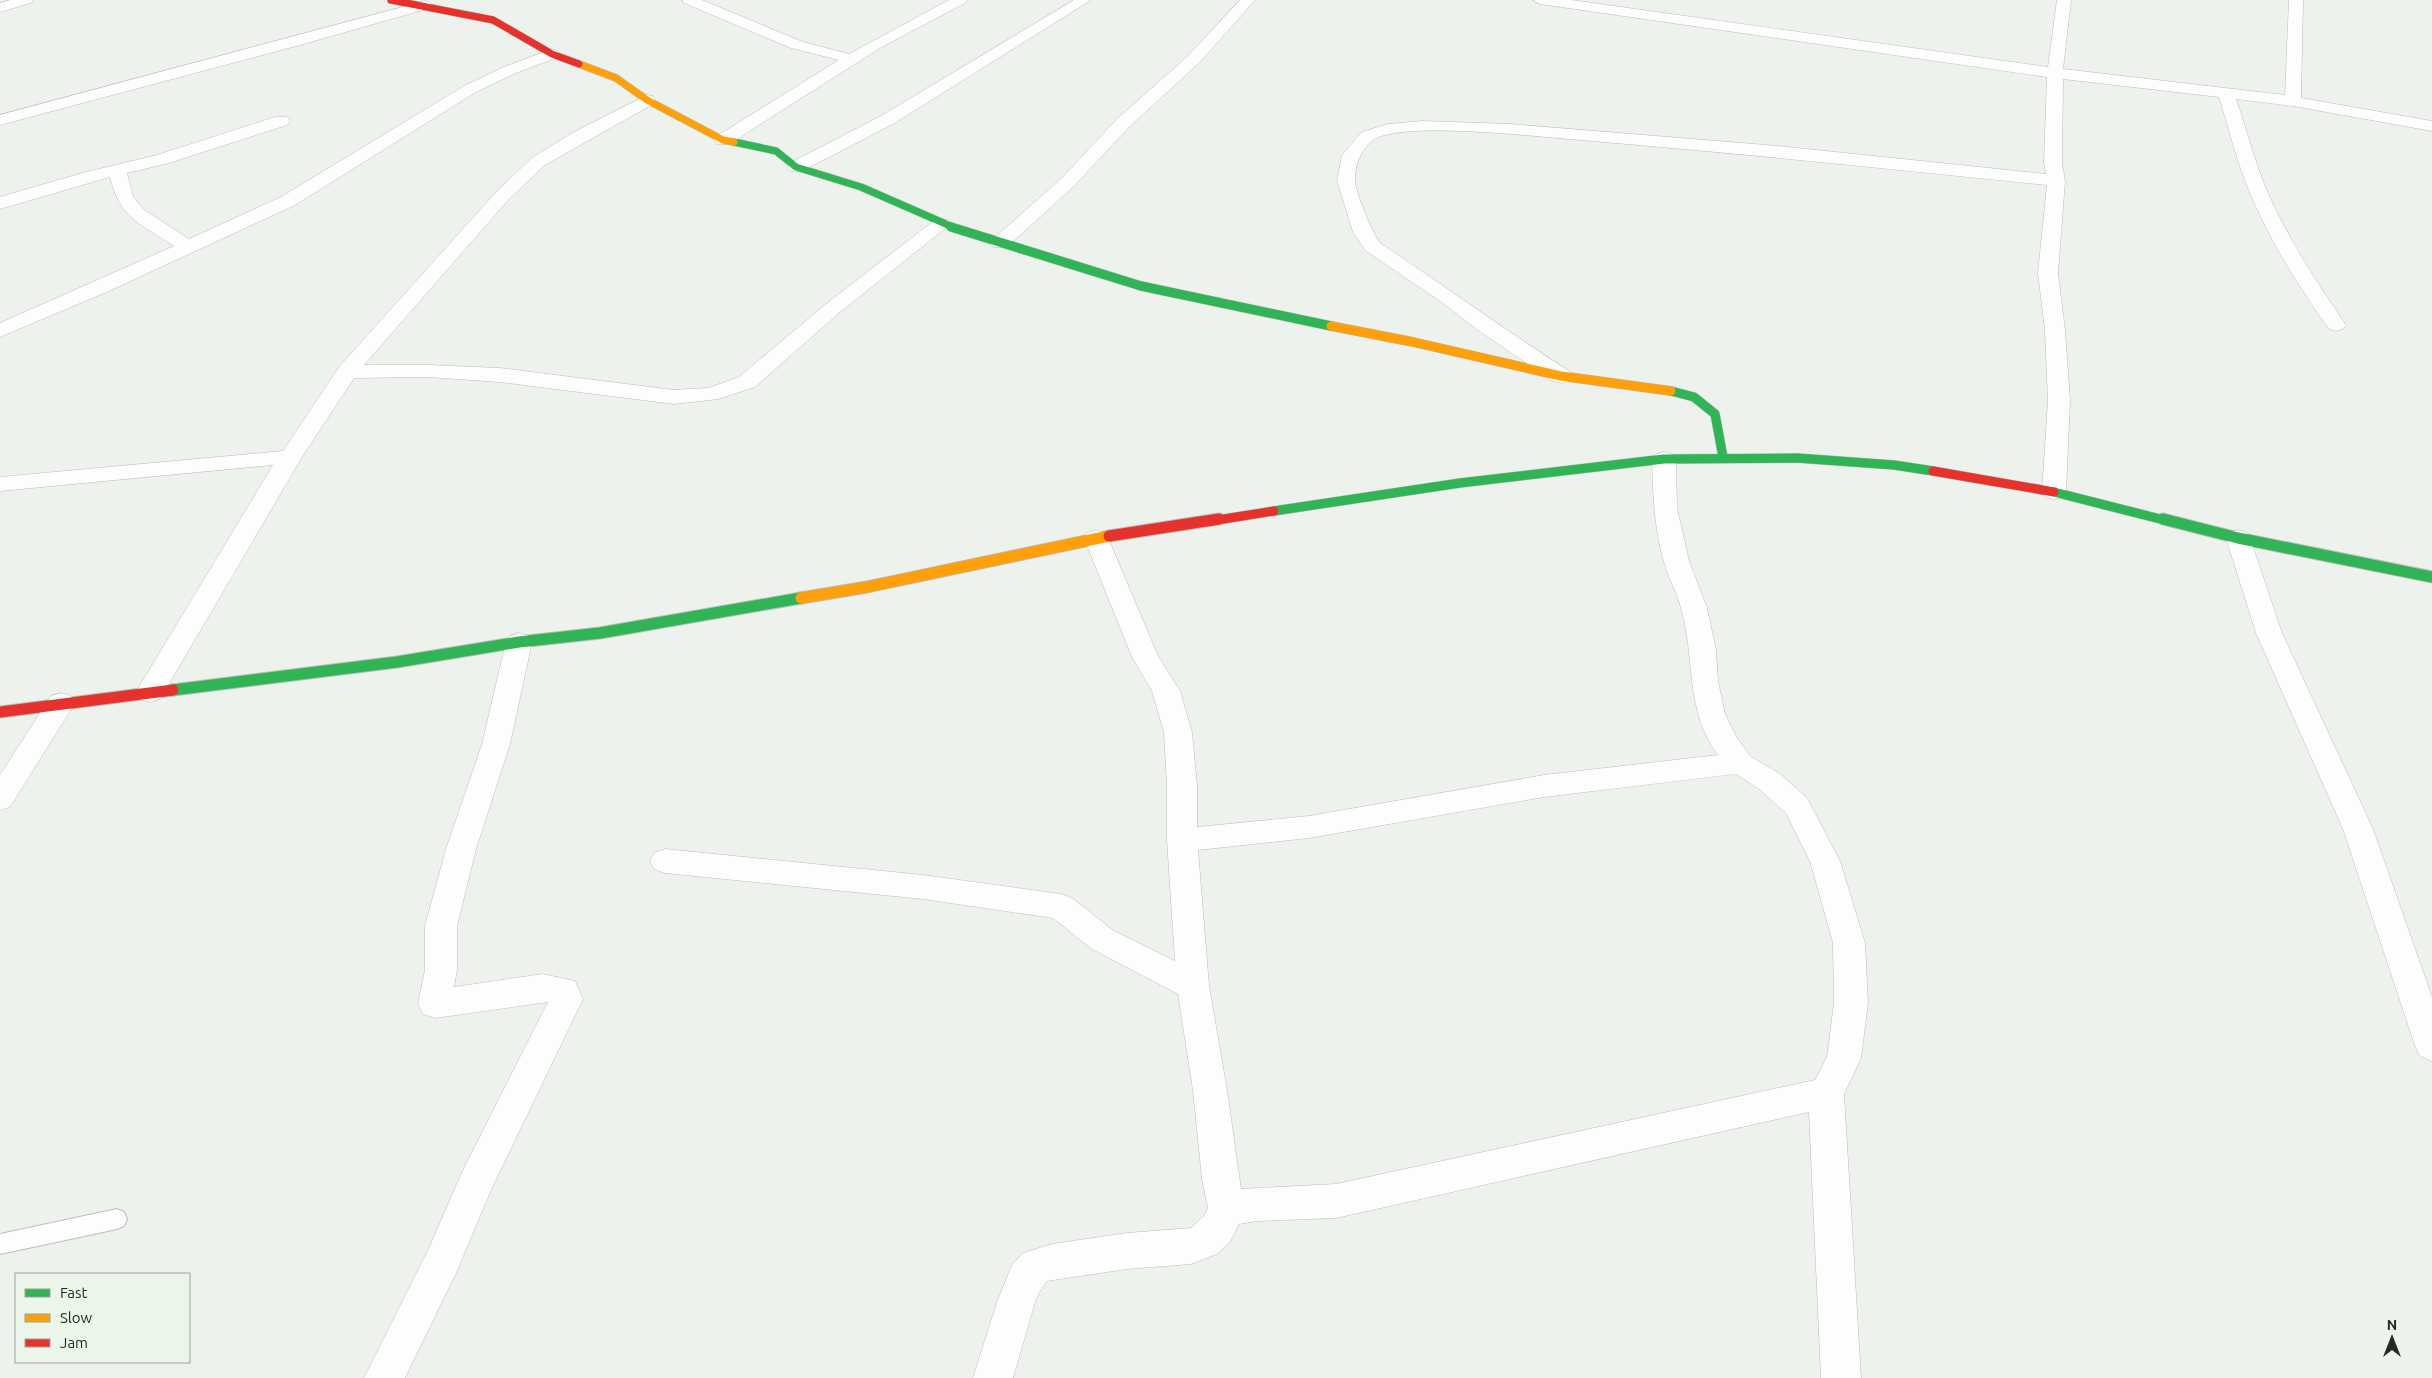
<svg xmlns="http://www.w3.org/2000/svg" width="2432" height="1378" font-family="Ubuntu,sans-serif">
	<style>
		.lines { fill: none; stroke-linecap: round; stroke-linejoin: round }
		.lane-casing { stroke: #babeb9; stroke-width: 2 }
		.street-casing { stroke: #babeb9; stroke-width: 1 }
		.fast-far2-casing { stroke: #babeb9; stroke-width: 8 }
		.fast-far1-casing { stroke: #babeb9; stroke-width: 10 }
		.fast-casing { stroke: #babeb9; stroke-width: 13 }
		.slow-far2-casing { stroke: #babeb9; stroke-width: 8 }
		.slow-far1-casing { stroke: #babeb9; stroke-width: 10 }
		.slow-casing { stroke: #babeb9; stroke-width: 13 }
		.jam-far2-casing { stroke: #babeb9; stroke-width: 8 }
		.jam-far1-casing { stroke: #babeb9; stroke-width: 10 }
		.jam-casing { stroke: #babeb9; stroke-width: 13 }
		.lane { fill: #fcfdfc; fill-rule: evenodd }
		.street { fill: #fcfdfc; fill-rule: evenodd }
		.fast-far2 { stroke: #30b455; stroke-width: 7 }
		.fast-far1 { stroke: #30b455; stroke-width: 9 }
		.fast { stroke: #30b455; stroke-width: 11 }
		.slow-far2 { stroke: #ff9f0a; stroke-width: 7 }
		.slow-far1 { stroke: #ff9f0a; stroke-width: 9 }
		.slow { stroke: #ff9f0a; stroke-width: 11 }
		.jam-far2 { stroke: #e5322d; stroke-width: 7 }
		.jam-far1 { stroke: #e5322d; stroke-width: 9 }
		.jam { stroke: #e5322d; stroke-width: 11 }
	</style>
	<rect width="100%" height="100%" fill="#edf2ec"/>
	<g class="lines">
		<defs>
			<path id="lane" d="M117,1209L124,1212L127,1219L124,1226L117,1229L0,1254V1234Z"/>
			<path id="street" d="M11,0H33L31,3L0,12V3Z
				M682,0H702L803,42L849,54L949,0H967L965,3L880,48L729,144H717L714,140L717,136L839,60L791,48L684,3Z
				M1074,0H1091L893,124L802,171H790L787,167L790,163L881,116Z
				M1240,0H1255L1200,62L1129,127L1074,186L1007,247H993L990,243L993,239L1062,178L1117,119L1188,56Z
				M1533,0H1571L2048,67L2057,0H2071L2063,69L2285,95L2289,0H2303L2301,98L2432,121V131L2293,106L2236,99C2247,130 2255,164 2268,193C2289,240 2317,283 2346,325L2343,329L2336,331L2329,329C2299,287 2270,241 2250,193C2237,162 2229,129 2219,97L2063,79L2062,163L2065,181L2058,273L2065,330L2070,400L2066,492L2062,497L2054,499L2046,497L2042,492L2048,400L2045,330L2038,273L2047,185C1891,169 1736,153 1580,140C1540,137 1405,121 1375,139C1362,147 1354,166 1355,181C1356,194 1372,232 1380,243C1443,285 1505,330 1569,371L1572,376L1569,381L1561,383L1553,381L1475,328L1443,303L1366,251L1353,232L1337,181L1342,155L1362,132L1388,124L1423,121L1510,124L1778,146L2046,174L2044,163L2047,77L1540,4Z
				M425,1L430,2L432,5L430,8L300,45L0,125V115Z
				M552,49L558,51L560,54L558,57L516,73L476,92L295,205L109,291L0,337V323L174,246C141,224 120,219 110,177L0,209V197L82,173L157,155L275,117H287L290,121L287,125L169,163L127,173L133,196L143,209L189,239L281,197L464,86L504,67Z
				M647,95L653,96L655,100L653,104L545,165L509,199L364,365H428L500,368L674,390L708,388L739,377L826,304L935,220H949L951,224L840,312L755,387L718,399L674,404L500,382L428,377L354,378L302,457L160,699L150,702L140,699L136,692L273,465L0,491V477L283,451L339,367L497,191L533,157L576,131Z
				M1664,452L1672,454L1676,459L1677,508L1689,561L1707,608L1716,650L1718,681L1725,714L1737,738L1750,756L1779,773L1807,798L1840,861L1865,943L1868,1003L1861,1058L1844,1094L1861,1378H1821L1809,1112L1336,1218L1257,1221L1239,1224L1230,1242L1217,1254L1191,1264L1127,1269L1047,1281L1040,1291L1035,1302L1013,1378H973L997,1302L1012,1265L1023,1253L1052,1244L1127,1233L1191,1228L1204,1216L1208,1208L1202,1179L1193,1090L1178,994L1092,949L1053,918L923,899L665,873L654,869L650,861L654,853L665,849L923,875L1061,894L1072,898L1114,931L1175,961L1167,840V786L1164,732L1152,691L1132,657L1084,538L1087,533L1096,530L1105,533L1108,538L1158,656L1180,691L1192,732L1197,786V827L1309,816L1544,775L1718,755C1684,708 1696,660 1681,608C1677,592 1668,577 1664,562C1654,528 1653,494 1652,459L1656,454ZM1736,774L1759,789L1786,813L1810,861L1833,943L1834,1003L1827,1057L1815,1080L1336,1184L1241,1189L1227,1090L1209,986L1198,850L1309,838L1544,797Z
				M2238,530L2247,533L2250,538L2282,633L2373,829L2432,997V1061L2420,1056L2415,1046L2343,829L2256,633L2226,538L2229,533Z
				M519,633L528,636L532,642L510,744L476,849L457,926V970L454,987L543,974L575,981L583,999L491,1190L457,1271L405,1378H364L430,1246L462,1172L548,1002L435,1018L423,1014L418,1004L425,970V926L446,849L482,744L506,642L510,636Z
				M61,693L71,696L75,703L10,807L0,810V775L51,696Z"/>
			<path id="fast-far2" d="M734,142L776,151L796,167L861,187L955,228"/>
			<path id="fast-far1" d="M951,227L1141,286L1331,326
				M1671,391L1694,397L1715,414L1723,457
				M2054,492L2168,521
				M1274,511L1460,483L1664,459L1797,458L1894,465L1933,471"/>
			<path id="fast" d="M2163,519L2238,538L2432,577
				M173,690L397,662L519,642L600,633L801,598"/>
			<path id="slow-far2" d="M579,64L616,78L647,100L723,140L734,142"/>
			<path id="slow-far1" d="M1331,326L1413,342L1561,376L1671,391"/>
			<path id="slow" d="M801,598L867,587L1109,536"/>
			<path id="jam-far2" d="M391,0L493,20L552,54L579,64"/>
			<path id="jam-far1" d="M1933,471L2054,492
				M1211,521L1274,511"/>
			<path id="jam" d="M1109,536L1219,519
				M0,712L173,690"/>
		</defs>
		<!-- lane casing -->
		<use href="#lane" class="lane-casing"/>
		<!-- street casing -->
		<use href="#street" class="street-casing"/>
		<!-- fast-far2 casing -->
		<use href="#fast-far2" class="fast-far2-casing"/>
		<!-- fast-far1 casing -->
		<use href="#fast-far1" class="fast-far1-casing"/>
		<!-- fast casing -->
		<use href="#fast" class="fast-casing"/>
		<!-- slow-far2 casing -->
		<use href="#slow-far2" class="slow-far2-casing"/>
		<!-- slow-far1 casing -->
		<use href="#slow-far1" class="slow-far1-casing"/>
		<!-- slow casing -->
		<use href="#slow" class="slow-casing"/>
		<!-- jam-far2 casing -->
		<use href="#jam-far2" class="jam-far2-casing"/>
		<!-- jam-far1 casing -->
		<use href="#jam-far1" class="jam-far1-casing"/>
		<!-- jam casing -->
		<use href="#jam" class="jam-casing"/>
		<!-- lane -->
		<use href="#lane" class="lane"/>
		<!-- street -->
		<use href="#street" class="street"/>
		<!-- fast-far2 -->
		<use href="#fast-far2" class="fast-far2"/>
		<!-- fast-far1 -->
		<use href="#fast-far1" class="fast-far1"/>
		<!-- fast -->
		<use href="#fast" class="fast"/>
		<!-- slow-far2 -->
		<use href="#slow-far2" class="slow-far2"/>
		<!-- slow-far1 -->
		<use href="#slow-far1" class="slow-far1"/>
		<!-- slow -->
		<use href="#slow" class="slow"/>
		<!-- jam-far2 -->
		<use href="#jam-far2" class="jam-far2"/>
		<!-- jam-far1 -->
		<use href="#jam-far1" class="jam-far1"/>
		<!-- jam -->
		<use href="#jam" class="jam"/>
	</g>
	<!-- legend -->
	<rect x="15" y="1273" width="175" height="90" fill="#ebf5e9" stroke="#9ca39a"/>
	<rect x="25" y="1289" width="25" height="8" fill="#30b455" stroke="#9ca39a"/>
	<text x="60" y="1298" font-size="15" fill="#252824">Fast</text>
	<rect x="25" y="1314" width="25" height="8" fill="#ff9f0a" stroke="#9ca39a"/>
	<text x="60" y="1323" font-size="15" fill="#252824">Slow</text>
	<rect x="25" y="1339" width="25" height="8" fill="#e5322d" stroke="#9ca39a"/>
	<text x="60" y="1348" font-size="15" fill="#252824">Jam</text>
	<!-- north arrow -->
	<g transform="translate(2392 1338)" stroke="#ebf5e9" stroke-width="4" paint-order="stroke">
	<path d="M0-4L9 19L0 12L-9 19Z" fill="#252824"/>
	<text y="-8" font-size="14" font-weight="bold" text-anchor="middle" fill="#252824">N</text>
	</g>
</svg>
